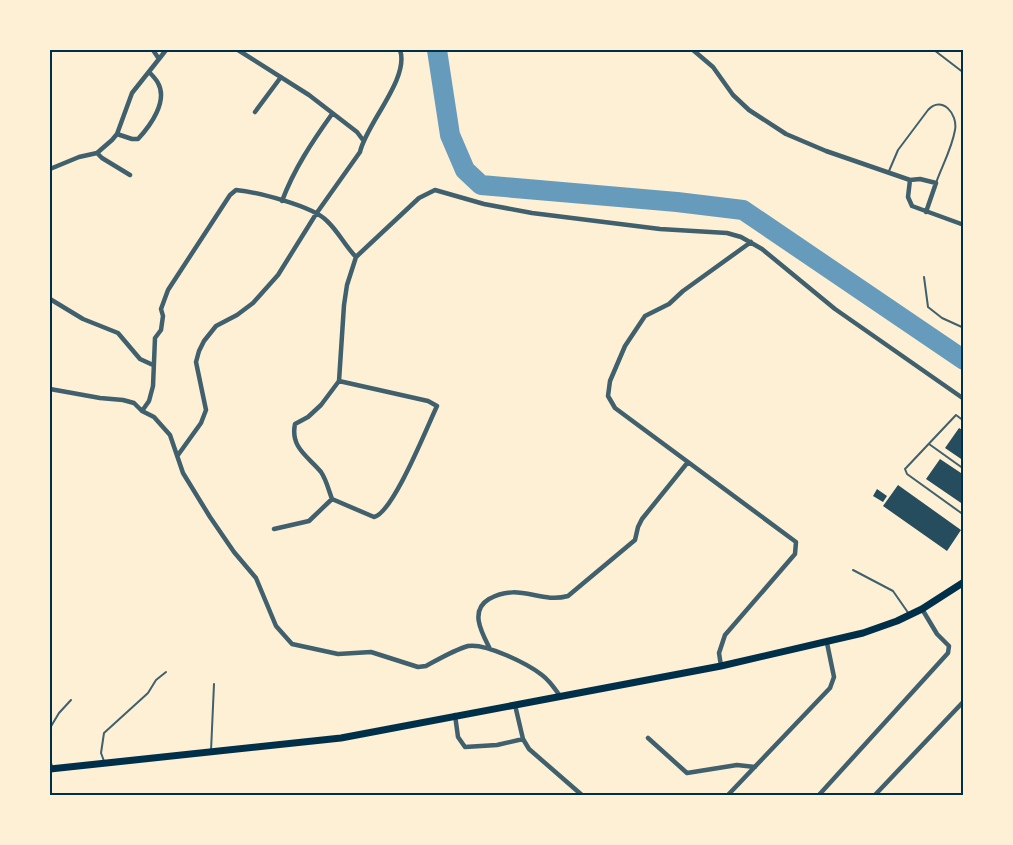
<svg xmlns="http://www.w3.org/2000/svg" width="1013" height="845" font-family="Cabin,sans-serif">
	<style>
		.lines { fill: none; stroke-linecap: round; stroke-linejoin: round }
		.river { stroke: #669bbc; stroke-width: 20 }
		.building { fill: #264d5e }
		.service { stroke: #3f606c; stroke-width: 2 }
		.minor { stroke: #3f606c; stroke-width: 4.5 }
		.secondary { stroke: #003049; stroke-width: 7 }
		.neatline { fill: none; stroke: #003049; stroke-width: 2 }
	</style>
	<rect width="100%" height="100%" fill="#fdf0d5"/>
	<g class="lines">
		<!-- river -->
		<path class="river" d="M437,50L450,135L465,170L481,185L677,202L743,210L964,360"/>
	</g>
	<!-- building -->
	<path class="building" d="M959,428L964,431V461L945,448Z
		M940,459L964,475V505L926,479Z
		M898,485L961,530L947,551L883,506Z
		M877,489L887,496L883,502L873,496Z"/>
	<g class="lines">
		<!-- service -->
		<path class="service" d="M934,50L964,73
			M889,171L898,150L928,110C942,95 958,114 955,130C952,148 942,166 936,183
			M924,277L928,307L942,318L964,328
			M964,421L956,415L905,469L907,474L964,515
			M929,444L964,469
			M853,570L893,591L909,614
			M50,728L59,713L71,700
			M211,751L214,684
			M50,760L52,766
			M104,761L101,753L104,733L148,693L156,680L166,672"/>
		<!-- minor -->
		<path class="minor" d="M238,50L309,95L357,132L363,140
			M693,50L713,67L733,95L749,110L786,134L826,151L910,180L908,197L912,206L964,225
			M159,59L166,50
			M255,112L281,77
			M117,134L132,139H138C151,125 168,101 158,83C156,79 152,75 149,72
			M97,153L102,158L130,175
			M50,169L79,157L97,153L112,140L117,134L132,93L159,59L153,50
			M910,180L920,179L936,183L926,212
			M282,201C294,169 312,142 332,114
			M50,299L83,319L118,333L140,359L153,365
			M50,389L100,398L123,400L134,403L142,411L154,417L170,435L183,473L210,517L234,552L256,578L276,626L292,644L338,654L371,652L418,667L426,666C439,659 454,650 468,646C486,643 528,664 542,675C550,681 555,689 560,696
			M142,411L149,401L153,386L155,338L161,330L163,316L161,309L168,290L230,195L236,190C257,192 313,206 327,221C338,231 345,246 356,257
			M178,455L201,423L206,410L196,362L199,351L204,341L216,326L237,315L253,303L278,275L316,214L360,152C366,124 410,78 400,50
			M332,499C329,491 326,479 321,472C309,457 290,448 295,424L308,417L321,405L339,381L344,305L347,285L356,257L419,198L435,190L484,204L532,213L660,229L727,233L741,237L762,249L835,309L964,399
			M274,529L309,521L332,499L374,517C393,513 427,427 437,406L428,401L339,381
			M490,649C482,633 469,611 489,599C520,582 539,604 568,596L635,540L638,527L642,519L688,462
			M721,666L719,653L725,635L795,554L796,542L615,408L608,396L610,381L625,346L645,316L669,304L683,291L751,242
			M515,705L523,739
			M455,715L458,737L465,747L497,745L523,739L529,749L583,796
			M648,738L687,773L737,765L755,767
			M727,796L830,688L834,677L827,643
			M818,796L948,653L949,646L937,634L922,609
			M874,796L964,701"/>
		<!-- secondary -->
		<path class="secondary" d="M50,769L341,738L721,666L863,633L897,621L922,609L964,582"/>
	</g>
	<!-- border -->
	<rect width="1013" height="845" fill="none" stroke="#fdf0d5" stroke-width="102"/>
	<rect x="51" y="51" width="911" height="743" class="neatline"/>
</svg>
